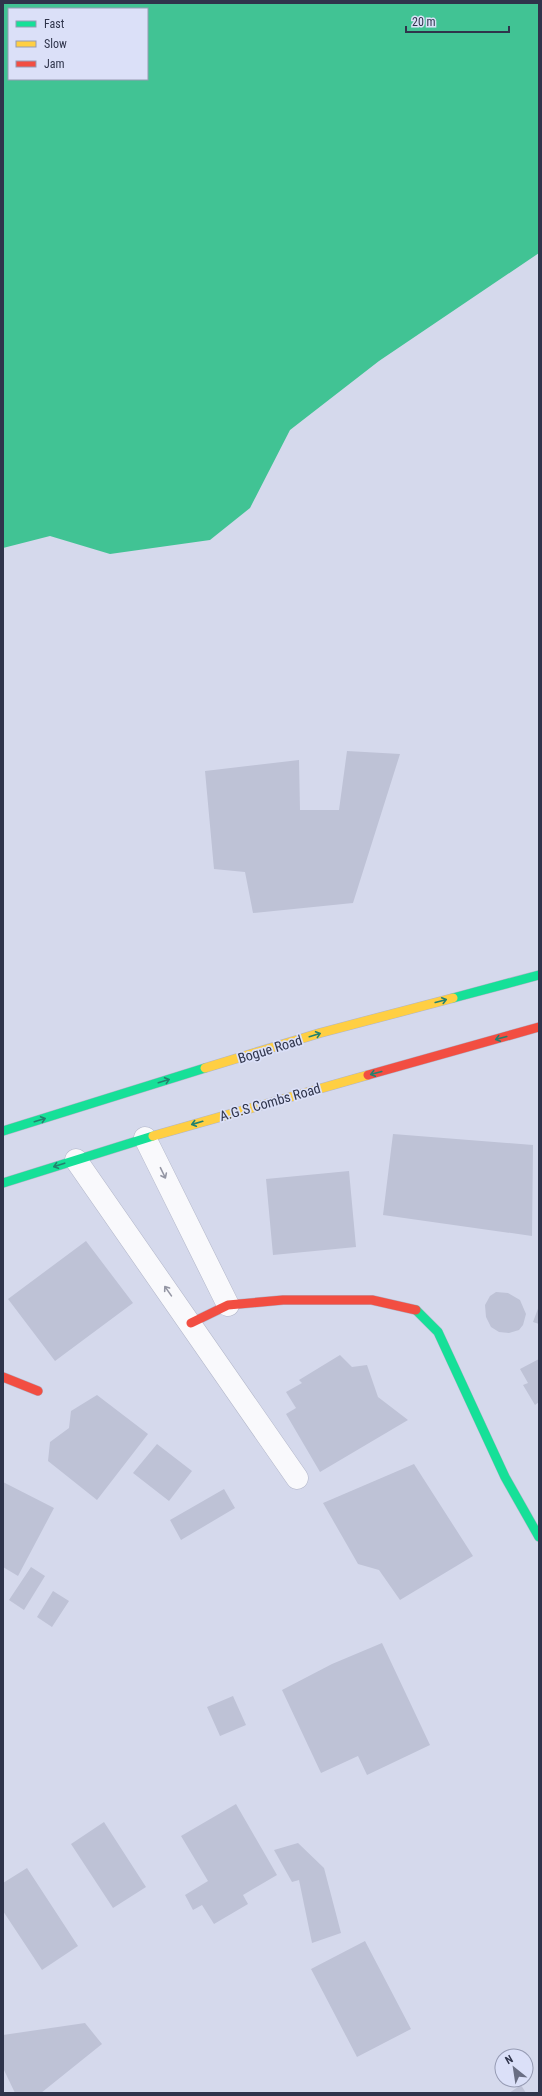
<svg xmlns="http://www.w3.org/2000/svg" width="542" height="2096" font-family="'Roboto Condensed',sans-serif">
	<style>
		.water { fill: #41c394; fill-rule: evenodd }
		.building { fill: #bec2d6 }
		.lines { fill: none; stroke-linecap: round; stroke-linejoin: round }
		.street-casing { stroke: #b1b5c8; stroke-width: 23 }
		.fast-casing { stroke: #b1b5c8; stroke-width: 10 }
		.slow-casing { stroke: #b1b5c8; stroke-width: 10 }
		.jam-casing { stroke: #b1b5c8; stroke-width: 10 }
		.street { stroke: #f9f9fc; stroke-width: 22 }
		.fast { stroke: #16e098; stroke-width: 9 }
		.slow { stroke: #ffcf43; stroke-width: 9 }
		.jam { stroke: #f24e42; stroke-width: 9 }
		.oneway { stroke: #24816e }
		.oneway2 { stroke: #9496a4 }
		.labels { text-anchor: middle; dominant-baseline: central; stroke-width: 3.5; stroke-linejoin: round; paint-order: stroke }
		.street-label { font-size: 14px; fill: #2f344b; stroke: #dbe0f8 }
	</style>
	<rect width="100%" height="100%" fill="#d5d9ec"/>
	<!-- water -->
	<path class="water" d="M3,3H539V253L379,361L290,430L250,508L210,540L110,554L50,536L3,548ZM9,9H147V79H9Z"/>
	<!-- building -->
	<path class="building" d="M347,751L400,754L353,903L253,913L245,872L214,869L205,771L299,760L300,810H339Z
		M393,1134L533,1145L532,1236L383,1215Z
		M349,1171L356,1247L273,1255L266,1179Z
		M86,1241L133,1303L55,1361L8,1299Z
		M496,1292L508,1293L520,1300L526,1314L523,1325L519,1330L509,1333L499,1332L491,1327L486,1317L485,1305L490,1296Z
		M539,1306V1324L533,1322Z
		M340,1355L352,1367L367,1365L378,1397L408,1420L320,1472L286,1414L296,1408L286,1392L302,1383L299,1380Z
		M539,1359V1402L535,1405L523,1385L528,1383L520,1369Z
		M97,1395L148,1434L97,1500L48,1461L50,1442L69,1428L71,1411Z
		M157,1444L192,1471L169,1501L133,1473Z
		M414,1464L473,1556L400,1600L379,1570L358,1564L323,1503Z
		M3,1482L54,1508L18,1576L3,1567Z
		M224,1489L235,1508L181,1540L170,1520Z
		M31,1567L45,1576L24,1610L9,1600Z
		M53,1591L69,1601L52,1627L37,1617Z
		M382,1643L430,1745L367,1775L358,1756L321,1773L282,1690L332,1664Z
		M233,1696L246,1725L220,1736L207,1707Z
		M236,1804L277,1875L243,1895L248,1904L214,1924L202,1905L193,1910L185,1895L208,1881L181,1836Z
		M104,1822L146,1887L113,1908L71,1844Z
		M298,1843L324,1868L341,1933L312,1943L299,1880L292,1882L274,1850Z
		M27,1868L78,1946L42,1970L3,1911V1883Z
		M365,1941L411,2029L357,2057L311,1969Z
		M85,2023L102,2044L41,2093H15L3,2068V2035Z
		M521,2085L526,2093H509Z"/>
	<g class="lines">
		<defs>
			<path id="street" d="M145,1138L228,1305
				M76,1160L297,1478"/>
			<path id="fast" d="M453,998L539,975
				M3,1131L205,1068
				M3,1183L153,1136
				M416,1310L438,1332L505,1477L539,1537"/>
			<path id="slow" d="M205,1068L320,1033L453,998
				M153,1136L368,1075"/>
			<path id="jam" d="M368,1075L539,1027
				M191,1323L228,1305L283,1300H372L416,1310
				M3,1377L38,1391"/>
		</defs>
		<!-- street casing -->
		<use href="#street" class="street-casing"/>
		<!-- fast casing -->
		<use href="#fast" class="fast-casing"/>
		<!-- slow casing -->
		<use href="#slow" class="slow-casing"/>
		<!-- jam casing -->
		<use href="#jam" class="jam-casing"/>
		<!-- street -->
		<use href="#street" class="street"/>
		<!-- fast -->
		<use href="#fast" class="fast"/>
		<!-- slow -->
		<use href="#slow" class="slow"/>
		<!-- jam -->
		<use href="#jam" class="jam"/>
	</g>
	<!-- one-way arrows -->
	<defs><path id="oneway-shaft" d="M-6 0H5M1.5-3L5.5 0L1.5 3" fill="none" stroke-width="1.6" stroke-linecap="round" stroke-linejoin="round"/></defs>
	<g class="oneway">
		<use href="#oneway-shaft" transform="translate(441 1001) rotate(-15)"/>
		<use href="#oneway-shaft" transform="translate(315 1035) rotate(-17)"/>
		<use href="#oneway-shaft" transform="translate(501 1038) rotate(165)"/>
		<use href="#oneway-shaft" transform="translate(376 1073) rotate(165)"/>
		<use href="#oneway-shaft" transform="translate(164 1081) rotate(-17)"/>
		<use href="#oneway-shaft" transform="translate(40 1120) rotate(-17)"/>
		<use href="#oneway-shaft" transform="translate(197 1123) rotate(164)"/>
		<use href="#oneway-shaft" transform="translate(59 1165) rotate(162)"/>
	</g>
	<g class="oneway2">
		<use href="#oneway-shaft" transform="translate(163 1173) rotate(64)"/>
		<use href="#oneway-shaft" transform="translate(168 1291) rotate(-125)"/>
	</g>
	<g class="labels">
		<!-- street labels -->
		<g class="street-label">
			<text transform="translate(270 1049) rotate(-17)">Bogue Road</text>
			<text transform="translate(270 1102) rotate(-16)">A.G.S Combs Road</text>
		</g>
	</g>
	<!-- border -->
	<rect width="542" height="2096" fill="none" stroke="#2f344b" stroke-width="8"/>
	<!-- legend -->
	<rect x="8" y="8" width="140" height="72" fill="#dbe0f8" stroke="#969bb3"/>
	<rect x="16" y="21" width="20" height="6" fill="#16e098" stroke="#969bb3"/>
	<text x="44" y="28" font-size="12" fill="#2f344b">Fast</text>
	<rect x="16" y="41" width="20" height="6" fill="#ffcf43" stroke="#969bb3"/>
	<text x="44" y="48" font-size="12" fill="#2f344b">Slow</text>
	<rect x="16" y="61" width="20" height="6" fill="#f24e42" stroke="#969bb3"/>
	<text x="44" y="68" font-size="12" fill="#2f344b">Jam</text>
	<!-- north arrow -->
	<g transform="translate(514 2068) rotate(330)"><circle r="19" fill="#dbe0f8" stroke="#969bb3"/>
	<path d="M0-3L7 15L0 10L-7 15Z" fill="#696e83"/>
	<text y="-6" font-size="11" font-weight="bold" text-anchor="middle" fill="#2f344b">N</text>
	</g>
	<!-- scale -->
	<path d="M406 26v6h103v-6" fill="none" stroke="#2f344b" stroke-width="2"/>
	<text x="412" y="26" font-size="12" fill="#2f344b" stroke="#dbe0f8" stroke-width="3" paint-order="stroke">20 m</text>
</svg>
